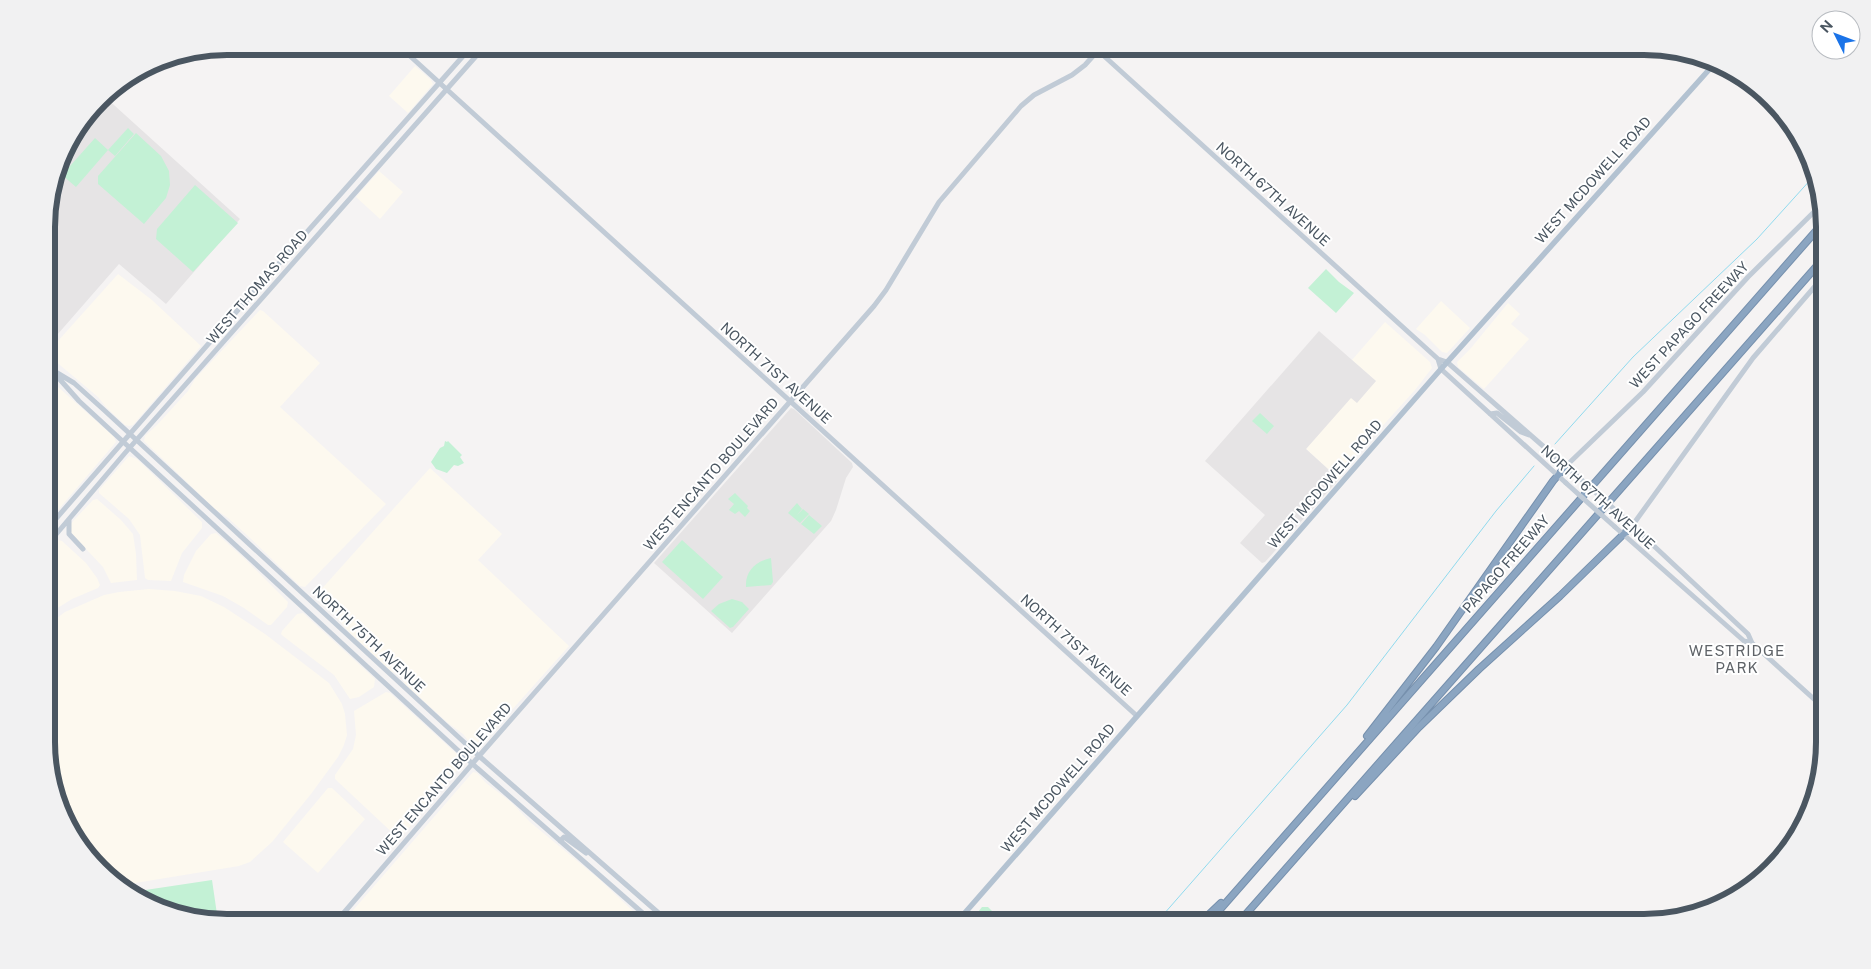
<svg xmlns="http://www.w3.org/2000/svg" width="1871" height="969" font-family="'Public Sans',sans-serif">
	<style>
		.commercial { fill: #fdf9ef }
		.education { fill: #e6e4e5 }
		.green { fill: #c3f1d5 }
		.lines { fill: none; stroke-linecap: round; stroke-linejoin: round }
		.stream { stroke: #90daee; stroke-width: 1 }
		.highway-casing { stroke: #7690ad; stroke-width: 8 }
		.secondary { stroke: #c1cbd6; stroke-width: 5 }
		.primary { stroke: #b3c2d1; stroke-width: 5.5 }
		.highway { stroke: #8ba5c1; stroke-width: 6 }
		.secondary-bridge { stroke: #c1cbd6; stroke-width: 5 }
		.labels { text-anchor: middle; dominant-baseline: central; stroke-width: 4; stroke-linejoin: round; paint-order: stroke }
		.street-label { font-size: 14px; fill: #4a5661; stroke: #fff }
		.neighbourhood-label { font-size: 15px; letter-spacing: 1px; fill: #5f6368; stroke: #fff }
		.rim { fill: none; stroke: #4a5661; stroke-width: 6 }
	</style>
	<rect width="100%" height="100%" fill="#f5f3f3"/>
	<!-- commercial -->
	<path class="commercial" d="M415,66L431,80L433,84L408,113L389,96Z
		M379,171L403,192L380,219L356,197Z
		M118,274L152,300L201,346L133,425L129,426L125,425L106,407L98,397L48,355L49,351Z
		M1441,301L1470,328L1447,353L1442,352L1425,335L1416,329Z
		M1508,303L1520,314L1511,324L1529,339L1484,389L1458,367L1457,362L1471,348Z
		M260,310L263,311L320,363L280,407L386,504L305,587L300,586L249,537L228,518L215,509L144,441L145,436L157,425L188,391L195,379Z
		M1385,322L1430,362L1432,368L1415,390L1359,452L1339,479L1306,449L1351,397L1357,402L1376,381L1352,360Z
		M47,377L114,437L116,442L47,523Z
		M129,456L137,459L202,522V528L182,553L171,581L148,580L145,578L140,535L129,519L99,493V490Z
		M430,468L502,534L478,560L569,646L478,748L473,747L463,734L448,723L405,684L401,676L391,671L349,632L337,618L319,601L317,597L318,593Z
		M97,499L121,520L133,534L136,554L137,580L111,583L103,567L70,532L71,524L74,520L93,500Z
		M216,533L246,560L288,602L287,607L271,625H268L244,608L223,596L183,582L184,575L196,551L211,534Z
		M58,540L62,541L86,563L97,578L100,585L98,588L72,599L48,614L47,550Z
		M149,589L175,591L201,596L224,607L265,634L329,683L342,704L345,714L347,735L344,745L338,757L311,794L272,842L250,862L239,866L123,885L83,852L48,766V625L65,612L104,595L119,592Z
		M303,613L375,679L374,687L359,697L350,699L334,675L283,636L281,634L282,631L297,614Z
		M386,692L390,693L461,758L463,763L402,836L398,838L335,779V775L353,749L356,735L354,711Z
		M473,772L477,773L486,783L511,802L530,822L599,879L636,914L648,923H342Z
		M328,788H332L365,819L318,873L283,842Z"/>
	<!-- education -->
	<path class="education" d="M104,96L240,219L166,304L119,264L57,335L47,343V215L65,147Z
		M1319,331L1376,381L1357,403L1351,398L1306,449L1339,479L1265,562L1262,563L1240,543L1265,515L1205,461Z
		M791,408L794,409L852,463L853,467L846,478L836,510L831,521L732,633L654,563Z"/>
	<!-- green -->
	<path class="green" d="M128,128L134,134L115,156L108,150L76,187L62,175L95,138L108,150Z
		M136,133L161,156L169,171L170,185L166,198L144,224L98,184V176Z
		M195,185L238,223L193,272L156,239L157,229Z
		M1326,269L1339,282L1354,293L1336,313L1308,288Z
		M1260,413L1274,426L1267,434L1252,421Z
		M445,441L447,442L448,441L462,455L460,457L464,463L458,466L454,465L447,473L436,469L431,462L440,448L444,446Z
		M735,493L748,506L747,508L750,511L745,517L739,511L735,514L729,510L734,504L728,499Z
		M797,503L802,509L797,515L803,509L809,514L800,523L788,513Z
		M809,515L822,526L814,534L801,524Z
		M682,540L723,577L703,599L662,562Z
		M771,558L773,582L771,585L746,587C745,571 756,561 771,558Z
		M732,599L742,602L749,609L733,627L730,628L711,611L719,604Z
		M212,880L218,921L147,904L132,892Z
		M982,907H988L1004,923H969Z"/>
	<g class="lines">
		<!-- stream -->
		<path class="stream" d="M1555,444L1633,357L1757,239L1813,177
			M1156,923L1347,705L1496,511L1534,466"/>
		<defs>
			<path id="highway" d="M1367,736L1436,647L1553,481L1566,466
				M1355,796L1419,727L1479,669L1560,596L1632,526
				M1201,922L1221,903
				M1209,922L1823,223
				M1239,922L1823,259"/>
		</defs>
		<!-- highway casing -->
		<use href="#highway" class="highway-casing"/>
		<!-- secondary -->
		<path class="secondary" d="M399,46L1137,716
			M1093,46L1438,359L1447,362L1575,474
			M1438,359L1441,369L1566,483
			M47,365L79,401L477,768L654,923
			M54,371L74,383L104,410L479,756L670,923
			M1490,414L1497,413L1521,432L1529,435
			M1566,466L1643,392L1748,277L1823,203
			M1623,517L1748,634L1752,643
			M69,520V534L83,549
			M1632,526L1753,358L1823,277
			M1615,527L1744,641L1752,643L1825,709
			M47,529L251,295L472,46
			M47,545L125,453L485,46
			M560,841L564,837L586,853
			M335,923L479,756L874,306L886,290L939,202L1021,106L1034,95L1072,75L1085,65L1102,46"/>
		<!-- primary -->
		<path class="primary" d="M956,923L1441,369L1715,63"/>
		<!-- highway -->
		<use href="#highway" class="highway"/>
		<!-- secondary-bridge -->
		<path class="secondary-bridge" d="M1575,474L1623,517
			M1566,483L1615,527"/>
	</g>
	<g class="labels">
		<!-- street labels -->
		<g class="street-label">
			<text transform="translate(1593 180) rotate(-48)">WEST MCDOWELL ROAD</text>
			<text transform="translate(1273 194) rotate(42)">NORTH 67TH AVENUE</text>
			<text transform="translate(257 287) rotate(-49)">WEST THOMAS ROAD</text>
			<text transform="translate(1689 325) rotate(-47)">WEST PAPAGO FREEWAY</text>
			<text transform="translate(776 373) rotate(42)">NORTH 71ST AVENUE</text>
			<text transform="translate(711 474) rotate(-49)">WEST ENCANTO BOULEVARD</text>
			<text transform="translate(1325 484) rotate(-49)">WEST MCDOWELL ROAD</text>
			<text transform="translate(1598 497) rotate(42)">NORTH 67TH AVENUE</text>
			<text transform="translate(1506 564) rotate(-49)">PAPAGO FREEWAY</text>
			<text transform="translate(369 639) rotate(43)">NORTH 75TH AVENUE</text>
			<text transform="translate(1076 645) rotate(42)">NORTH 71ST AVENUE</text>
			<text transform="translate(444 779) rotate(-49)">WEST ENCANTO BOULEVARD</text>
			<text transform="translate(1058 788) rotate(-49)">WEST MCDOWELL ROAD</text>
		</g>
		<!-- neighbourhood labels -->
		<g class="neighbourhood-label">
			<text x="1737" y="650">WESTRIDGE<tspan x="1737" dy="17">PARK</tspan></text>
		</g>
	</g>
	<!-- crop -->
	<path d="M0 0H1871V969H0ZM227 55H1644A172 172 0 0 1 1816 227V742A172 172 0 0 1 1644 914H227A172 172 0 0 1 55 742V227A172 172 0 0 1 227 55Z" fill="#f1f1f2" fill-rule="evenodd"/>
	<path class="rim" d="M227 55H1644A172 172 0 0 1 1816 227V742A172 172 0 0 1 1644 914H227A172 172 0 0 1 55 742V227A172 172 0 0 1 227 55Z"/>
	<!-- north arrow -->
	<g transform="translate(1836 35) rotate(312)"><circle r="24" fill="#ffffff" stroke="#b7bbc0"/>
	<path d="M0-4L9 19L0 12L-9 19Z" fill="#1a73e8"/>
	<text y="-8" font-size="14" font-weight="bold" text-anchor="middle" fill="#4a5661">N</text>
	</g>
</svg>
